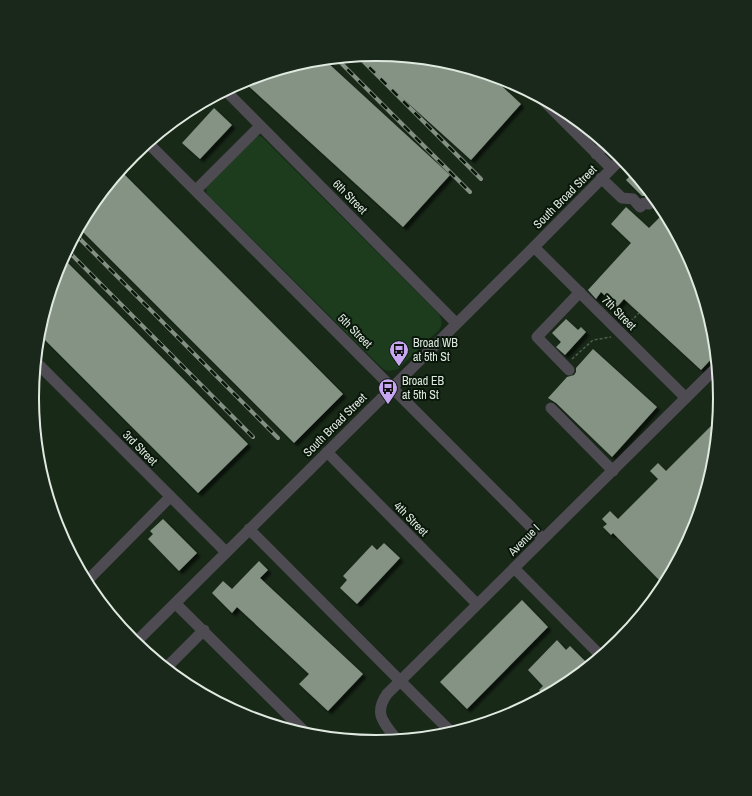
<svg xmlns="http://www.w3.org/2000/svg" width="752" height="796" font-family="'Archivo Narrow',sans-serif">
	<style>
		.built { fill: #182918 }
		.green { fill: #1d3c1e }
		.building { fill: #849383; filter: url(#shadow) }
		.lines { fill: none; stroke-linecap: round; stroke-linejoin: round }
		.path { stroke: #505c50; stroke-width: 1.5; stroke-dasharray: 3 2; stroke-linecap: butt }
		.minor { stroke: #4e4b52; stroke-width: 11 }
		.rail-casing { stroke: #859085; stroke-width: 4 }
		.rail { stroke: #09160a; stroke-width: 2.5; stroke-dasharray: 8; stroke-linecap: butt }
		.labels { text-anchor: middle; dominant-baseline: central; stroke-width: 4; stroke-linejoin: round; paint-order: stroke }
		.street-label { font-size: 12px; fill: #e0e9e0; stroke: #09160a }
		.poi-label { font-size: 12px; fill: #e0e9e0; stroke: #09160a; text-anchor: start }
		.rim { fill: none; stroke: #e0e9e0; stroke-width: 2 }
	</style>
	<defs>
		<filter id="shadow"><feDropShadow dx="3.5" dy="3.5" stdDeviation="1" flood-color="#0009"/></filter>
	</defs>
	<rect width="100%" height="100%" fill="#121f12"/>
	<!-- built -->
	<path class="built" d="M33 398a343 343 0 1 1 686 0a343 343 0 1 1-686 0Z"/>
	<!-- green -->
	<path class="green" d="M259,136L262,137L438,313C442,319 443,323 439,330L398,369L389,371L383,369L207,194L206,186L255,137Z"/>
	<!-- building -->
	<path class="building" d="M376,54L443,61L490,75L521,104L471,160L356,56Z
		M332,58L328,63L450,175L403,227L243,81L309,61Z
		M214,108L232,125L200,159L182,143Z
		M120,170L343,394L294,443L79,228L90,207Z
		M634,172L649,191L644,196H642L626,180Z
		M626,207L649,228L665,212L694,267L713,331L716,354L701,370L624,299L617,307L601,292L596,299L588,290L631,243L611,224Z
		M63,258L248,444L198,493L38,333L58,266Z
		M566,319L578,330L581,327L586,332L565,355L556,347L561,342L552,333Z
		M593,349L657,407L612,457L556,403L548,398L567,377L574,375L576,372V368Z
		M718,419L713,465L694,530L664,585L613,533L611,535L603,527L607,524L602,519L610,511L618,519L658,479L650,471L658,463L666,471Z
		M163,519L197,553L179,571L148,539L153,534L150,531Z
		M384,543L400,558L357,604L340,588L347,580L343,576L372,545L377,550Z
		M259,561L268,570L260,578L363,674L328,711L299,684L309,674L237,607L232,613L212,593L223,581L232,589Z
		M522,600L548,627L467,709L440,682Z
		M557,640L566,650L570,646L590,666L567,684L545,696L539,690L543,686L528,670Z"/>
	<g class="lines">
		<!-- path -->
		<path class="path" d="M627,325L639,313
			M572,359L593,340L611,337"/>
		<!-- minor -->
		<path class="minor" d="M225,90L456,323
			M541,98L611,168
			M148,143L543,539
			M596,154L606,144
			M601,178L622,198L633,199L640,207L644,203L649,204L655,199
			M196,190L260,126
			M534,247L686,398
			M36,362L226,552
			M569,370L537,337L580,292
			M551,408L613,471
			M327,452L477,604
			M249,529L452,733
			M514,568L601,656
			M86,582L170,497
			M175,603L308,735
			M135,643L534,247L622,158
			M166,668L204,630
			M397,740C384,723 373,714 387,694L717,367"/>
		<defs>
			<path id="rail" d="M358,56L481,179
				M336,58L470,192
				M75,234L278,438
				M67,250L253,437"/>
		</defs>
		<!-- rail casing -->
		<use href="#rail" class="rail-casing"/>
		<!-- rail -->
		<use href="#rail" class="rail"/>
	</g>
	<!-- icons -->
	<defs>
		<symbol id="bus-pin" viewBox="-11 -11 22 30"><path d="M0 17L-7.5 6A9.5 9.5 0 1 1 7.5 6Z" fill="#c6a6f0" stroke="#09160a"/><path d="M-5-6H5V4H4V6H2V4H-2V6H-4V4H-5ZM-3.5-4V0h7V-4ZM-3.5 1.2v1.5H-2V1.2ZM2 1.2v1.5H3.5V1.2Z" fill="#111"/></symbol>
	</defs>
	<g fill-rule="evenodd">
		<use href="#bus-pin" x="388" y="339" width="22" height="30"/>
		<use href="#bus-pin" x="377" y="377" width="22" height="30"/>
	</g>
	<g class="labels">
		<!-- street labels -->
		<g class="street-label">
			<text transform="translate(350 197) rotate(45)">6th Street</text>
			<text transform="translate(565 197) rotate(-45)">South Broad Street</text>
			<text transform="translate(619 313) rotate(45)">7th Street</text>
			<text transform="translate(355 331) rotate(45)">5th Street</text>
			<text transform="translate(335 425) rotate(-45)">South Broad Street</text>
			<text transform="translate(140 448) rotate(45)">3rd Street</text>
			<text transform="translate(411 519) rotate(45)">4th Street</text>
			<text transform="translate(524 540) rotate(-45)">Avenue I</text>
		</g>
		<!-- poi labels -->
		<g class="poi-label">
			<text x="413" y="343">Broad WB<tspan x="413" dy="14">at 5th St</tspan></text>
			<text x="402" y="381">Broad EB<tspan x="402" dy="14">at 5th St</tspan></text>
		</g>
	</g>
	<!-- crop -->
	<path d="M0 0H752V796H0ZM39 398a337 337 0 1 1 674 0a337 337 0 1 1-674 0Z" fill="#1a271b" fill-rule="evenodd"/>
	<path class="rim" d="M39 398a337 337 0 1 1 674 0a337 337 0 1 1-674 0Z"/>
</svg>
